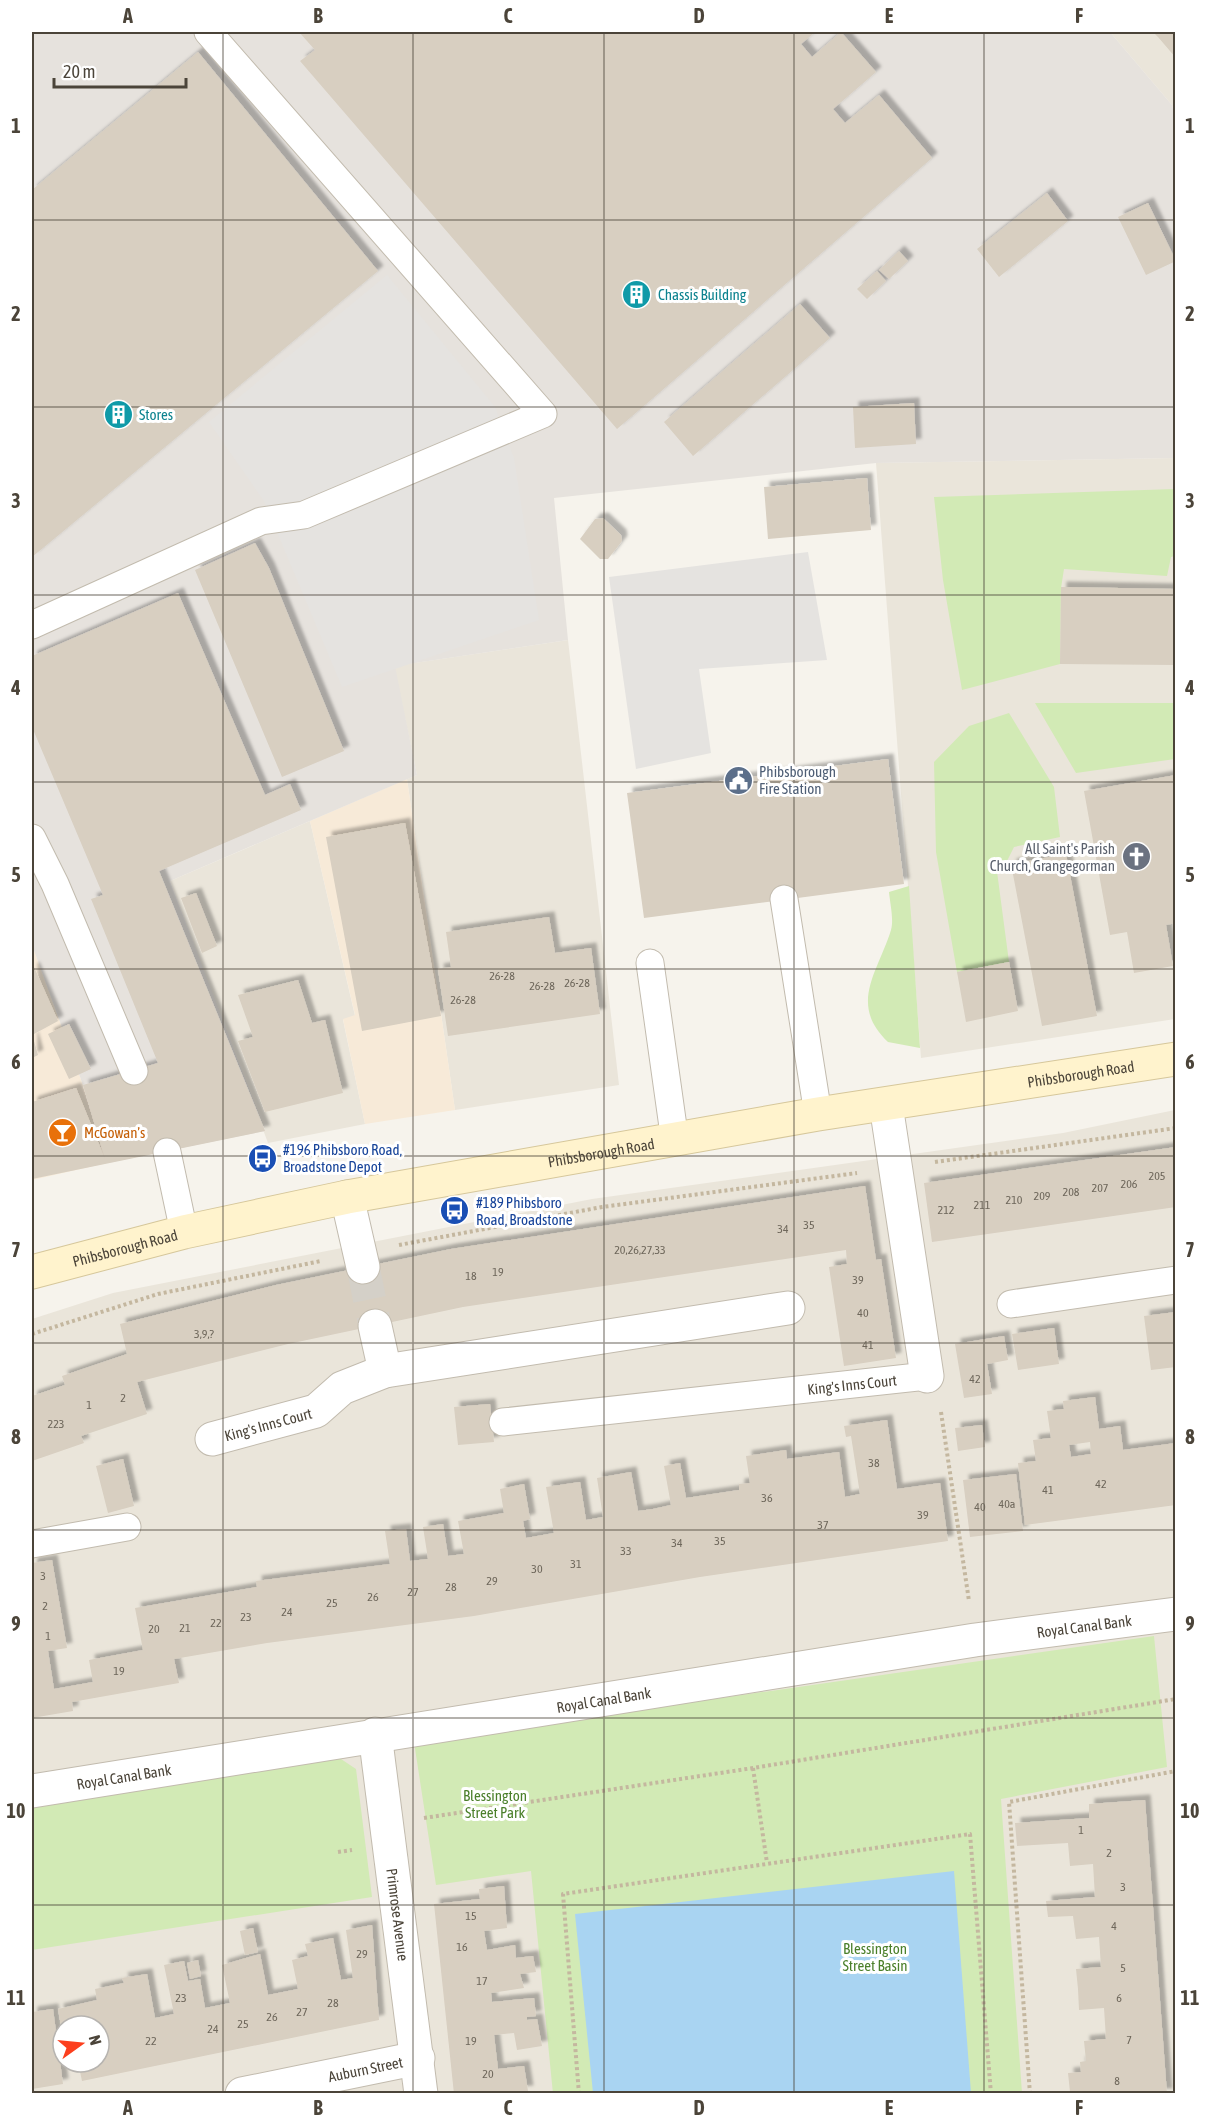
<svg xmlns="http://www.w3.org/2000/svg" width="1207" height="2125" font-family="'Asap Condensed',sans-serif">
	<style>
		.residential { fill: #eae5da; fill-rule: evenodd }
		.commercial { fill: #f7ead8 }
		.industrial { fill: #e6e2dd }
		.green { fill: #d2eab5 }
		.parking { fill: #e5e3e0 }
		.water { fill: #a9d4f2 }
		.building { fill: #d8cfc1; fill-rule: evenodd; filter: url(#shadow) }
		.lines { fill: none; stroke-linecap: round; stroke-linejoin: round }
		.minor-tunnel { stroke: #d4d0c8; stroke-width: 33; stroke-dasharray: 33 16; stroke-linecap: butt }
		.service-casing { stroke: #c2bbae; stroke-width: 29 }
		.minor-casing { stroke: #c2bbae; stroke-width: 35 }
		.secondary-casing { stroke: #d6c79b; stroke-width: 35 }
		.path { stroke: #c4b79f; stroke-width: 4; stroke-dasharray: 3 3; stroke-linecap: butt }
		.service { stroke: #fff; stroke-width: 27 }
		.minor { stroke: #fff; stroke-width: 33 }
		.secondary { stroke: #fff3cd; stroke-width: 33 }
		.grid { fill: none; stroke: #4b4439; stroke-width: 1.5; stroke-opacity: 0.55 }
		.labels { text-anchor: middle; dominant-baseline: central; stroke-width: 6; stroke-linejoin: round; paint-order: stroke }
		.number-label { font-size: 12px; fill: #6e675b }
		.culture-label { font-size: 15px; fill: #0d838f; stroke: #fff; text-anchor: start }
		.service-label { font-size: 15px; fill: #4e5e75; stroke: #fff; text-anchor: start }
		.worship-label { font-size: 15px; fill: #5b616d; stroke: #fff; text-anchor: end }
		.street-label { font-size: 15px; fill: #4b4439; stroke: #fff }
		.food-label { font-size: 15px; fill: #c56008; stroke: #fff; text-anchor: start }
		.transit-label { font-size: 15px; fill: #164399; stroke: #fff; text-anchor: start }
		.park-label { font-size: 15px; fill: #4a7f2a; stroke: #fff }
		.neatline { fill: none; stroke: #4b4439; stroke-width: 2 }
		.grid-label { font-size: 20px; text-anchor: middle; font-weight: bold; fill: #4b4439 }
	</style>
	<defs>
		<filter id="shadow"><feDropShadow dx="5.5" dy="-5.5" stdDeviation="1.5" flood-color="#0004"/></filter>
	</defs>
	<rect width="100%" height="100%" fill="#f6f3ec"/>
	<!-- residential -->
	<path class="residential" d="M1110,32H1175V120L1172,105Z
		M1175,458V1019L921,1058L876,463Z
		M568,640L619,1085L455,1110L407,779L417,775L394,666Z
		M310,821L355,1016L343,1020L365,1124L268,1143L170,881Z
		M1175,1110V2093H32V1319L113,1293L592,1199L1063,1133ZM63,2026H99V2062H63Z"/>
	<!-- commercial -->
	<path class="commercial" d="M407,779L455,1110L365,1124L343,1019L355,1015L310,821Z
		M32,945L83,1085L107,1163L32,1180Z"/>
	<!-- industrial -->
	<path class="industrial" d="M32,32H1110L1172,105L1176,120L1175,458L876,463L554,498L568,640L395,666L417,775L170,881L265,1131L107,1163L83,1085L32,945Z"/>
	<!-- green -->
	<path class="green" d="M1175,489V556L1171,557L1167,576L1064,569L1061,588L1060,664L962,690L943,580L934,497Z
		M1035,703H1175V759L1076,773Z
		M1009,713L1054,787L1060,837L1014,847L1007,861L996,864L1009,962L957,972L936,852L934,762L969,726Z
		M909,886L920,1048L888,1042C848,1004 878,972 891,930C894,920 890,903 889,892Z
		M1154,1636L1167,1767L1001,1799L1022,2093L553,2094L531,1871L436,1885L414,1742Z
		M338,1757L356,1769L372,1897L32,1950V1806Z"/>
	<!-- parking -->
	<path class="parking" d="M387,275L495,407L514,458L539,620L342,687L264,501L209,422Z
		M808,552L827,660L699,669L711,753L636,769L609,577Z"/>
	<!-- water -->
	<path class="water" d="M954,1871L971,2093H593L575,1914Z"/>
	<!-- building -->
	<path class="building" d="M299,32H815L801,44L812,57L841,32L876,72L833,109L845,123L879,95L932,158L617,429L300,61L315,50Z
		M1153,32H1176V58L1158,37Z
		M198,52L378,271L32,557V190Z
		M1047,193L1068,221L999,277L977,249Z
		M1148,203L1176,261L1146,275L1118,217Z
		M899,251L908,261L889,279L879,270Z
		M877,271L886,281L867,299L857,289Z
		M800,304L830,338L693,456L664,422Z
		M914,403L916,444L855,448L853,407Z
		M867,478L871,530L768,539L764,487Z
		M603,518L621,535L622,541L608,559H600L580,539L595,519Z
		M255,543L269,568L344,751L282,777L195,570Z
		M1061,587L1176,589V665L1060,664Z
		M178,593L265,795L290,784L301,810L159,871L265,1131L32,1179V1102L76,1088L105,1159L83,1085L158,1063L91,899L103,895L32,727V656Z
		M888,759L904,884L644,918L627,793Z
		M1176,775V923L1166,925L1173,966L1134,973L1127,932L1110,935L1084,791Z
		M405,823L441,1016L362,1031L326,837Z
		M1066,854L1097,1016L1042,1026L1011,864Z
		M196,893L217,946L202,953L181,898Z
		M549,917L555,953L591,948L600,1014L448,1036L438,969L451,967L446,932Z
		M1009,962L1018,1011L966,1022L957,972Z
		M34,967L58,1021L34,1034L32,969Z
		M298,980L312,1023L325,1020L343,1093L265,1112L238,1041L253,1037L238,995Z
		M69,1024L91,1069L69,1079L48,1034Z
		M32,1034L38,1055L32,1058Z
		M1176,1147V1207L932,1242L924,1183Z
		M865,1186L876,1260L881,1259L896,1358L844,1366L829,1267L847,1264L846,1250L463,1307L288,1344L137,1382L147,1414L81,1436L84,1443L32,1461V1396L65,1385L62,1376L127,1354L120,1324L276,1285L451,1249Z
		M1176,1312V1367L1151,1370L1144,1316Z
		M1054,1328L1059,1364L1018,1370L1012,1334Z
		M1004,1336L1008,1360L987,1364L992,1394L964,1398L955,1344Z
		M1095,1397L1099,1429L1120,1426L1123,1450L1176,1443V1505L1025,1525L1018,1463L1036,1461L1033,1440L1051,1438L1047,1411L1064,1409L1063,1401ZM1090,1442L1091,1454L1071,1457L1069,1445Z
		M490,1404L494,1442L458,1445L454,1407Z
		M887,1420L897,1489L940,1483L948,1541L700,1577L474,1616L267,1643L174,1659L179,1683L72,1702L73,1711L32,1718V1563L52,1560L67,1648L48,1651L54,1689L93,1682L89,1660L143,1650L135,1608L257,1587L256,1581L390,1564L385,1531L406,1529L410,1561L428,1559L423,1527L443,1524L448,1556L464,1554L458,1521L504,1513L500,1489L524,1484L530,1519L523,1521L526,1538L554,1533L546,1487L580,1482L586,1520L603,1517L597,1478L631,1472L638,1511L653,1509L671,1505L664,1466L680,1463L686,1498L739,1490V1484L750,1483L746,1456L786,1450L787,1459L839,1452L845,1497L860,1494L851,1436L846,1437L844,1426Z
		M982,1425L985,1447L958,1451L955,1428Z
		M123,1459L134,1506L108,1513L96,1466Z
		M1016,1474L1023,1531L970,1537L963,1480Z
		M1145,1800L1167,2094L1070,2092L1068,2073L1081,2072L1080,2062L1086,2061L1084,2041L1106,2039L1104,2008L1079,2010L1078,1989L1076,1969L1101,1967L1099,1937L1076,1939L1073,1916L1048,1917L1046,1901L1095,1897L1093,1864L1070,1866L1068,1843L1017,1846L1015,1823L1089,1818V1804Z
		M504,1886L507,1928L484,1931L487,1950L515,1945L516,1958L533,1956L536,1972L520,1974L524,1988L491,1993L492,2002L534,1998L536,2016L527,2017V2020L537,2019L542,2046L517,2050L514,2033L494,2035L498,2069L524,2066L528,2091L454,2094L434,1904L480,1899L479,1889Z
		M372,1925L379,2020L82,2081L78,2062H99V2026H61L58,2009L97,2000L95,1989L124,1983L122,1978L147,1974L155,2018L174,2014L164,1965L184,1961L188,1981L200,1979L205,2008L230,2003L222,1965L260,1954L268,1995L298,1989L292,1960L308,1956L305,1944L333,1938L341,1980L353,1978L346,1930Z
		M253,1928L258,1952L245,1955L240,1931Z
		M198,1960L201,1976L190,1979L187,1963Z
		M53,2009L63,2084L32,2089V2012Z"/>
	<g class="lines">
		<!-- minor-tunnel -->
		<path class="minor-tunnel" d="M363,1267L375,1326"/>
		<defs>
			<g id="service">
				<path d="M32,625L261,521L304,515L543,414L208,32"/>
				<path d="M32,838L55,884L134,1071"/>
				<path d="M784,899L818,1114"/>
				<path d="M650,963L675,1141"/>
				<path d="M167,1152L184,1232"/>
				<path d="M1011,1304L1176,1280"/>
				<path id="s1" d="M503,1422L927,1376"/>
				<path d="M32,1544L127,1527"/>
			</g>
			<g id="minor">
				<path d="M886,1105L927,1376"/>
				<path d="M347,1197L363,1267"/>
				<path d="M375,1326L385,1371"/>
				<path id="s2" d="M212,1439L316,1411L342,1388L385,1371L788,1308"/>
				<path id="s3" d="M375,1734L421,2094"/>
				<path id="s4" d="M32,1791L975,1640L1176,1614"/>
				<path id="s5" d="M242,2094L418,2058"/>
			</g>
			<g id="secondary">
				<path id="s6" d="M32,1272L184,1232L347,1197L818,1114L1176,1059"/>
			</g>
		</defs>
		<!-- service casing -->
		<use href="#service" class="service-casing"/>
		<!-- minor casing -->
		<use href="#minor" class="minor-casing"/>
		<!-- secondary casing -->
		<use href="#secondary" class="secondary-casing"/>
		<!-- path -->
		<path class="path" d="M935,1162L1176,1128
			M399,1245L602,1207L857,1173
			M32,1334L158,1294L321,1261
			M941,1412L969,1601
			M753,1768L767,1863
			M424,1818L753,1768L1176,1699
			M338,1852L352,1850
			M579,2094L563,1894L970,1834L991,2094
			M1030,2094L1009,1802L1176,1771"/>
		<!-- service -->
		<use href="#service" class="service"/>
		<!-- minor -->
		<use href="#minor" class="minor"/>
		<!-- secondary -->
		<use href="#secondary" class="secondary"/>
	</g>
	<!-- grid -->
	<path class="grid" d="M223,32V2094M413,32V2094M604,32V2094M794,32V2094M984,32V2094M32,220H1176M32,407H1176M32,595H1176M32,782H1176M32,969H1176M32,1156H1176M32,1343H1176M32,1530H1176M32,1718H1176M32,1905H1176"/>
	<!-- icons -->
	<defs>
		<symbol id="building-disc" viewBox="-11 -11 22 22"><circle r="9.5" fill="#0f9aa8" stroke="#fff"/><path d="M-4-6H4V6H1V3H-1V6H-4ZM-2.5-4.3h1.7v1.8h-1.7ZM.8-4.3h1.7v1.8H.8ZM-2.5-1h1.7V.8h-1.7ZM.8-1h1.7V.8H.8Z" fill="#fff"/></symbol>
		<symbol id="civic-disc" viewBox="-11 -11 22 22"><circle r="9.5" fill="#5c6f8a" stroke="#fff"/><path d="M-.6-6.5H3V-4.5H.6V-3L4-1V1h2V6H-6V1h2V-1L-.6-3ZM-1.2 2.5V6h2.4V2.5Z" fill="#fff"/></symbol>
		<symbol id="church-disc" viewBox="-11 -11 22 22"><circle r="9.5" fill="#6b7280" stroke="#fff"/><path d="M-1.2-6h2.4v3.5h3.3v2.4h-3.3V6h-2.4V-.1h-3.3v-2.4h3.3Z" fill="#fff"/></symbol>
		<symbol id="bar-disc" viewBox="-11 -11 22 22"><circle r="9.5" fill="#e8710a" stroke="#fff"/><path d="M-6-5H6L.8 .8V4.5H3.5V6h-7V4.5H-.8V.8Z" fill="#fff"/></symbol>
		<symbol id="bus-disc" viewBox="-11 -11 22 22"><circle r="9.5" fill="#1a4fb4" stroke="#fff"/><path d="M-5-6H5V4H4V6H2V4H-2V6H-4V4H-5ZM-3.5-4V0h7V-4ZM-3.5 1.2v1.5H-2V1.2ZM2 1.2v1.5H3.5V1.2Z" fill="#fff"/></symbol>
	</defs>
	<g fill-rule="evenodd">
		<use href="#building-disc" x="620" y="278" width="33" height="33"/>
		<use href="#building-disc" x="102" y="398" width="33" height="33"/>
		<use href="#civic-disc" x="722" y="764" width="33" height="33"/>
		<use href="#church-disc" x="1120" y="840" width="33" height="33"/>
		<use href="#bar-disc" x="46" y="1116" width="33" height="33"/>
		<use href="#bus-disc" x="246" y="1142" width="33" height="33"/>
		<use href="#bus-disc" x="438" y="1194" width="33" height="33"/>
	</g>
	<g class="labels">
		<!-- number labels -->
		<g class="number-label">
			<text x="502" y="976">26-28</text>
			<text x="577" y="983">26-28</text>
			<text x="542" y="986">26-28</text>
			<text x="463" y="1000">26-28</text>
			<text x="1157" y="1176">205</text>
			<text x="1129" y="1184">206</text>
			<text x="1100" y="1188">207</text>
			<text x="1071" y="1192">208</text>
			<text x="1042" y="1196">209</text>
			<text x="1014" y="1200">210</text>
			<text x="982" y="1205">211</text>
			<text x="946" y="1210">212</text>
			<text x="809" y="1225">35</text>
			<text x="783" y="1229">34</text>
			<text x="640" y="1250">20,26,27,33</text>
			<text x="498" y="1272">19</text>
			<text x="471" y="1276">18</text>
			<text x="858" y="1280">39</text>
			<text x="863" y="1313">40</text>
			<text x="204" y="1334">3,9,?</text>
			<text x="868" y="1345">41</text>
			<text x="975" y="1379">42</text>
			<text x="123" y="1398">2</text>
			<text x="89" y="1405">1</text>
			<text x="56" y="1424">223</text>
			<text x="874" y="1463">38</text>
			<text x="1101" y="1484">42</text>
			<text x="1048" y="1490">41</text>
			<text x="767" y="1498">36</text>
			<text x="1007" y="1504">40a</text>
			<text x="980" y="1507">40</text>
			<text x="923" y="1515">39</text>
			<text x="823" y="1525">37</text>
			<text x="720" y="1541">35</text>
			<text x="677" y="1543">34</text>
			<text x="626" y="1551">33</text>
			<text x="576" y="1564">31</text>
			<text x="537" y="1569">30</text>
			<text x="43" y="1576">3</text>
			<text x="492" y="1581">29</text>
			<text x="451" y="1587">28</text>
			<text x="413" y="1592">27</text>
			<text x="373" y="1597">26</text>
			<text x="332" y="1603">25</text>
			<text x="45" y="1606">2</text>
			<text x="287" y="1612">24</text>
			<text x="246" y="1617">23</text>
			<text x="216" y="1623">22</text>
			<text x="185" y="1628">21</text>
			<text x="154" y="1629">20</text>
			<text x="48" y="1636">1</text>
			<text x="119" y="1671">19</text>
			<text x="1081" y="1830">1</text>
			<text x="1109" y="1853">2</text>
			<text x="1123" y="1887">3</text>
			<text x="471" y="1916">15</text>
			<text x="1114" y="1926">4</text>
			<text x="462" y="1947">16</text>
			<text x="362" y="1954">29</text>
			<text x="1123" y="1968">5</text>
			<text x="482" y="1981">17</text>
			<text x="181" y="1998">23</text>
			<text x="1119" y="1998">6</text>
			<text x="333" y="2003">28</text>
			<text x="302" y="2012">27</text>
			<text x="272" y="2017">26</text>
			<text x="243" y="2024">25</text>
			<text x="213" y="2029">24</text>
			<text x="1129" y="2040">7</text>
			<text x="151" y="2041">22</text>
			<text x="471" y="2041">19</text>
			<text x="488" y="2074">20</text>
			<text x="1117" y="2081">8</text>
		</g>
		<!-- culture labels -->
		<g class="culture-label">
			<text x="658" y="294">Chassis Building</text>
			<text x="139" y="414">Stores</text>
		</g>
		<!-- service labels -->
		<g class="service-label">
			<text x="759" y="771">Phibsborough<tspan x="759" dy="17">Fire Station</tspan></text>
		</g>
		<!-- worship labels -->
		<g class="worship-label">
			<text x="1115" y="848">All Saint's Parish<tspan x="1115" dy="17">Church, Grangegorman</tspan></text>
		</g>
		<!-- street labels -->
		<g class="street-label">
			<text stroke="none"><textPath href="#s6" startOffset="1068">Phibsborough Road</textPath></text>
			<text stroke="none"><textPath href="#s6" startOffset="582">Phibsborough Road</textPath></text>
			<text stroke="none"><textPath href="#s6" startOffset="96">Phibsborough Road</textPath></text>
			<text stroke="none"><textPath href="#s1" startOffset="351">King's Inns Court</textPath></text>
			<text stroke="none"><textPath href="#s2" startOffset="58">King's Inns Court</textPath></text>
			<text stroke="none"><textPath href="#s4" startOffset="1065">Royal Canal Bank</textPath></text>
			<text stroke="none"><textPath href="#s4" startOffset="579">Royal Canal Bank</textPath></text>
			<text stroke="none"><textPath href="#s4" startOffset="93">Royal Canal Bank</textPath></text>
			<text stroke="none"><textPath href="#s3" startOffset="182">Primrose Avenue</textPath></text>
			<text stroke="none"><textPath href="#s5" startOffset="126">Auburn Street</textPath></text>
		</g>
		<!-- food labels -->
		<g class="food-label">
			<text x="84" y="1132">McGowan’s</text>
		</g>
		<!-- transit labels -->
		<g class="transit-label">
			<text x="283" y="1149">#196 Phibsboro Road,<tspan x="283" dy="17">Broadstone Depot</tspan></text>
			<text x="476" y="1202">#189 Phibsboro<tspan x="476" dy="17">Road, Broadstone</tspan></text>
		</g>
		<!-- park labels -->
		<g class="park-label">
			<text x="495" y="1795">Blessington<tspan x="495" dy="17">Street Park</tspan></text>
			<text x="875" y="1948">Blessington<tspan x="875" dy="17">Street Basin</tspan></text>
		</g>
	</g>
	<!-- border -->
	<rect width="1207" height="2125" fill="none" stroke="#ffffff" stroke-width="66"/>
	<!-- north arrow -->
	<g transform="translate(81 2044) rotate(75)"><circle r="28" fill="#ffffff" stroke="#b7b4b0" stroke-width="1.5"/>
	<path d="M0-4.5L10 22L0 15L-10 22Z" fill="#fc3f1d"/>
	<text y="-9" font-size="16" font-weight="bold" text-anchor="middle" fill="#4b4439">N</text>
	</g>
	<!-- scale -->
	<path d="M54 78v9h132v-9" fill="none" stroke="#4b4439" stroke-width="3"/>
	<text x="63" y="78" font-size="18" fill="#4b4439" stroke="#ffffff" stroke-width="4.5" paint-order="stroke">20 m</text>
	<rect x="33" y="33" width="1141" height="2059" class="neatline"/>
	<g class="grid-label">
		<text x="128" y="23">A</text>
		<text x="318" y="23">B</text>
		<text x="508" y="23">C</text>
		<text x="699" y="23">D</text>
		<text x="889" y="23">E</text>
		<text x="1079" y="23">F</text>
		<text x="16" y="133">1</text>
		<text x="1190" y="133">1</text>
		<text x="16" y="321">2</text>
		<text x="1190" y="321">2</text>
		<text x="16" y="508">3</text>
		<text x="1190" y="508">3</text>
		<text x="16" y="695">4</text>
		<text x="1190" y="695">4</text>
		<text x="16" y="882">5</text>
		<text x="1190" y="882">5</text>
		<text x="16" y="1069">6</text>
		<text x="1190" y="1069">6</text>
		<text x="16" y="1257">7</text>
		<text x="1190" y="1257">7</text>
		<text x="16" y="1444">8</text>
		<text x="1190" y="1444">8</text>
		<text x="16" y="1631">9</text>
		<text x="1190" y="1631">9</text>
		<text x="16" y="1818">10</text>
		<text x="1190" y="1818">10</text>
		<text x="16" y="2005">11</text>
		<text x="1190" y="2005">11</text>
		<text x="128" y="2115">A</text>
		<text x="318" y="2115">B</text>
		<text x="508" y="2115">C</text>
		<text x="699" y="2115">D</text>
		<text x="889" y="2115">E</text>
		<text x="1079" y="2115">F</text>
	</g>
</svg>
